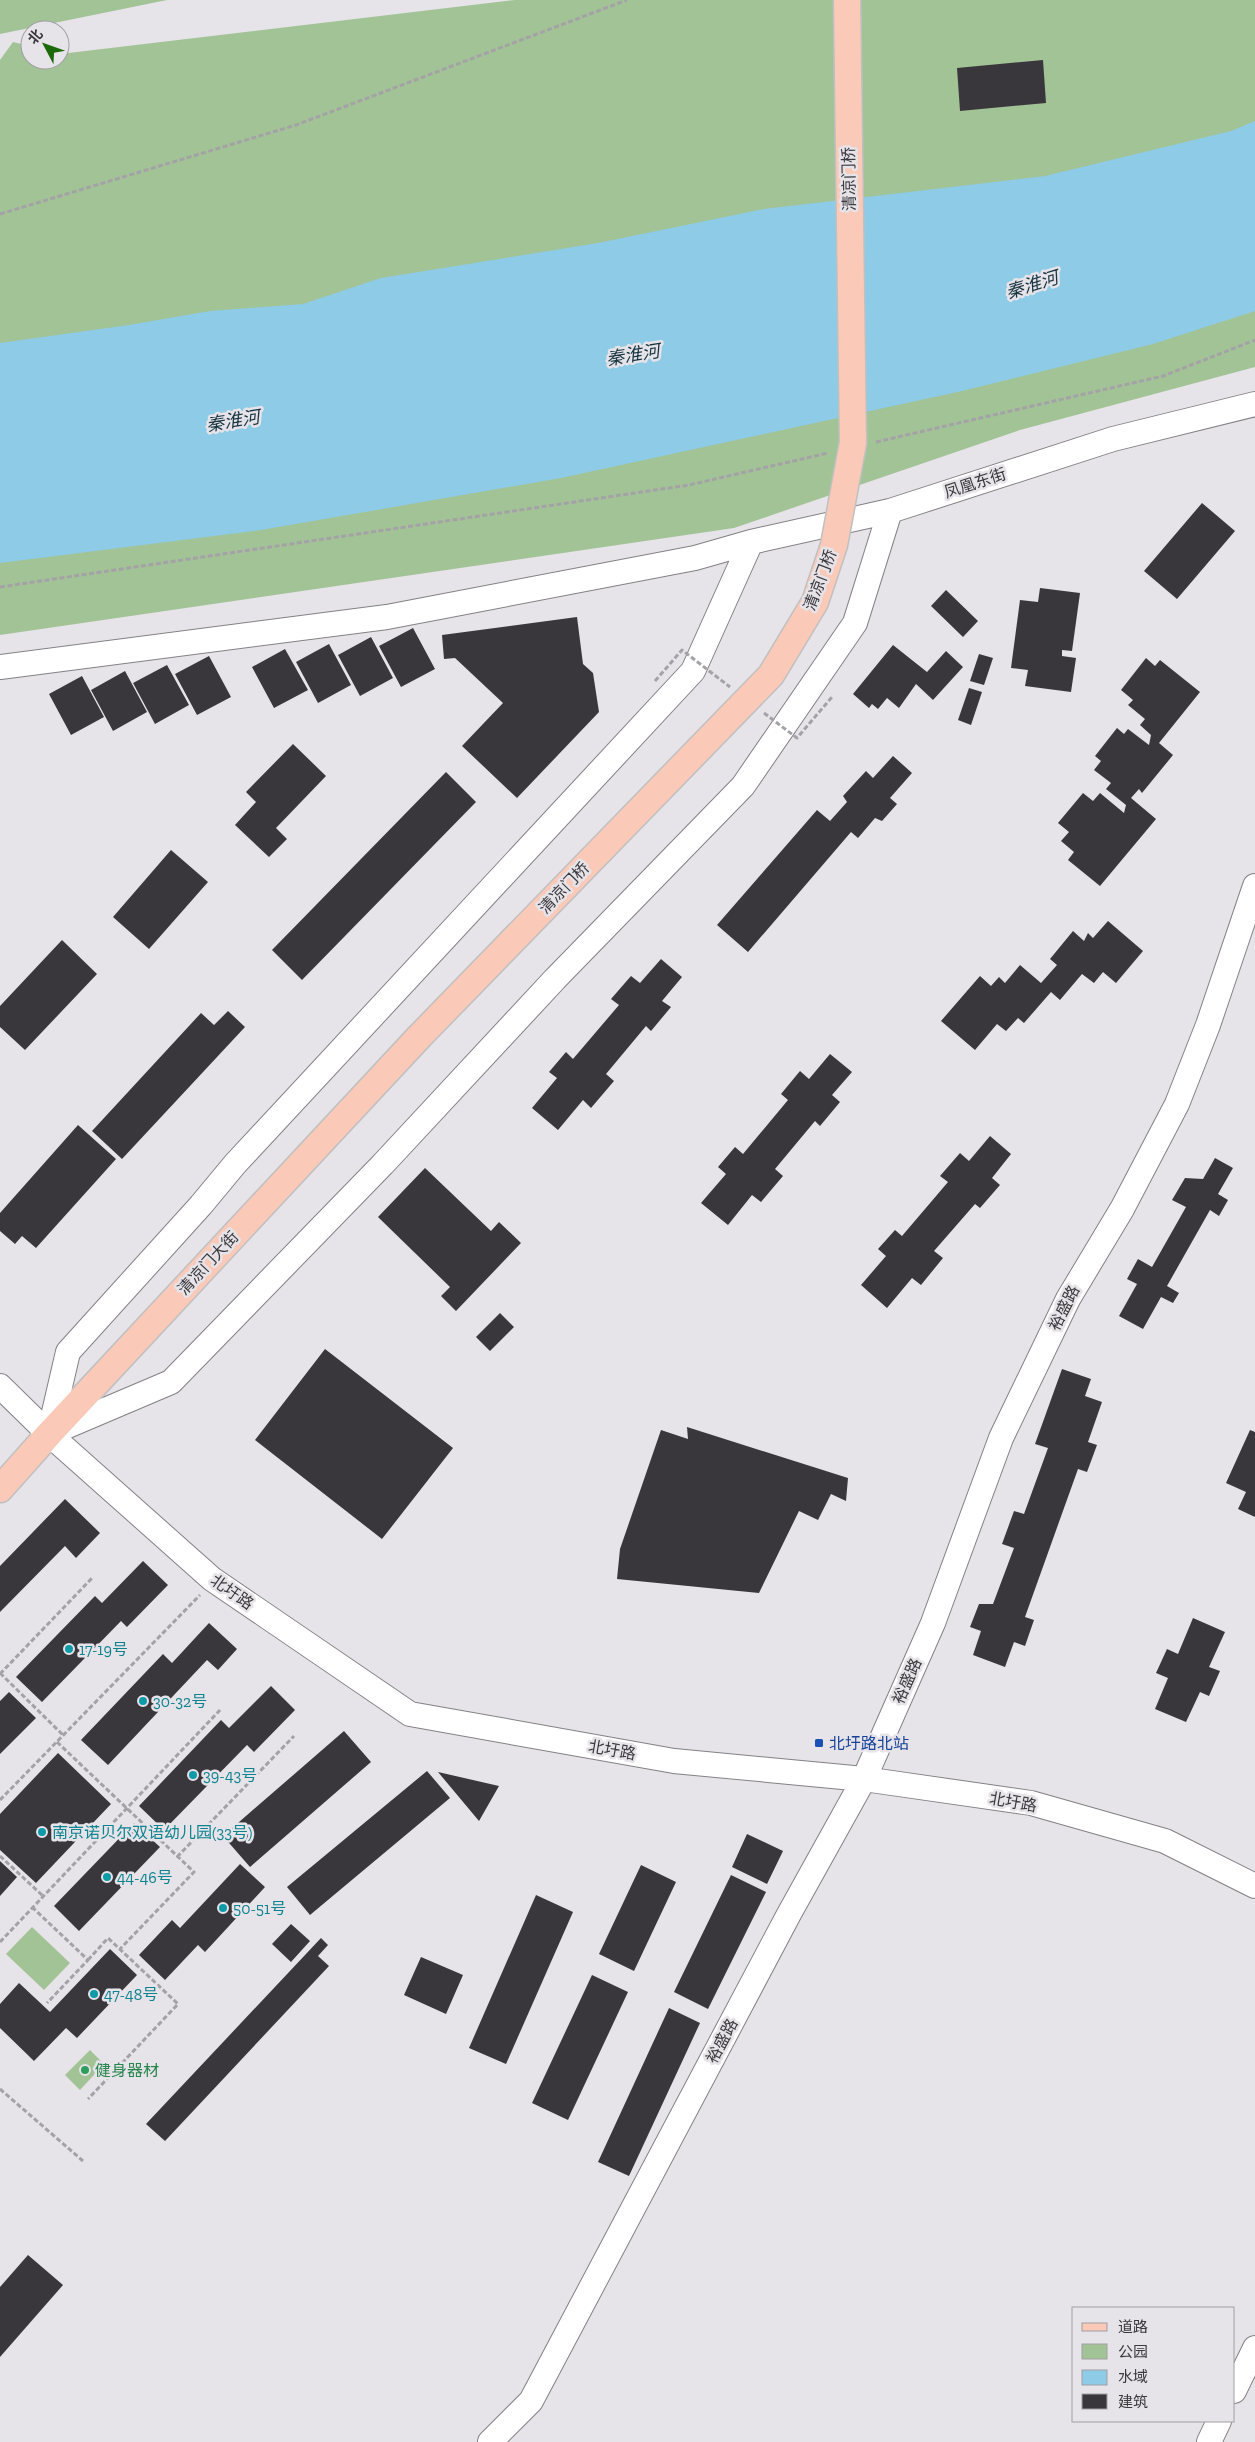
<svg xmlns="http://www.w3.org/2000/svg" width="1255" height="2442" font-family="'Zilla Slab','Noto Sans SC',serif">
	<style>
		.green { fill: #a2c396 }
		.water { fill: #8dcbe6 }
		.building { fill: #3a373c }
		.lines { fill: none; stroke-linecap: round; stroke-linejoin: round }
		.secondary-casing { stroke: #838186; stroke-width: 26 }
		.primary-casing { stroke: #c0c0c0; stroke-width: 29 }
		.path { stroke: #a4a2a6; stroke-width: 3; stroke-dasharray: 5 2.5; stroke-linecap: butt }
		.secondary { stroke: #fff; stroke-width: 24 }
		.primary { stroke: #fac9b7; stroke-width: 26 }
		.primary-bridge-casing { stroke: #c0c0c0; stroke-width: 29; stroke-linecap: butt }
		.path-bridge { stroke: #a4a2a6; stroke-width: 3; stroke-dasharray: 5 2.5; stroke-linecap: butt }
		.primary-bridge { stroke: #fac9b7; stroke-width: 26 }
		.culture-dot { fill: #0f9aa8; stroke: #e6e3e9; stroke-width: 2 }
		.transit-dot { fill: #1a4fb4; stroke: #e6e3e9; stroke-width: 2 }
		.leisure-dot { fill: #2e9e5b; stroke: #e6e3e9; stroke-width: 2 }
		.labels { text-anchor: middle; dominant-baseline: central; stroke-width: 5; stroke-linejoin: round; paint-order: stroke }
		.street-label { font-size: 16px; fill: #3a393b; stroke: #e6e3e9 }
		.culture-label { font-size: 16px; fill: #0d838f; stroke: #e6e3e9; text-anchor: start }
		.transit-label { font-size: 16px; fill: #164399; stroke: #e6e3e9; text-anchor: start }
		.leisure-label { font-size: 16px; fill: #27864d; stroke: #e6e3e9; text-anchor: start }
		.water-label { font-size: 18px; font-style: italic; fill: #173441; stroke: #e6e3e9 }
	</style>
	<rect width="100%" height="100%" fill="#e6e3e9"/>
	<!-- green -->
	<path class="green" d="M0,0H167L0,34Z
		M515,0H1255V367L1020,430L734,528L0,635V60L13,42L30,46V60H60V54Z
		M32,1927L70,1963L44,1990L6,1954Z
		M90,2050L104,2064L80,2090L65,2075Z"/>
	<!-- water -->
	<path class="water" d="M1255,121V311L1153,344L962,391L561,478L261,530L0,563V343L129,325L210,311L303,304L381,278L598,243L764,209L1045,176L1231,131Z"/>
	<!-- building -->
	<path class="building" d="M1043,60L1046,103L960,111L957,68Z
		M1202,503L1235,531L1177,599L1144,571Z
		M1040,588L1080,593L1072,651L1062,650V656L1076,658L1071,692L1025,686L1028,670L1011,668L1020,600L1038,602Z
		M946,590L978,621L963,637L931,606Z
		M577,617L583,664L593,673L599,712L517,798L462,746L503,703L455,658L444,659L442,635Z
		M413,628L435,669L401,687L379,646Z
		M371,637L393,678L360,696L338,655Z
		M329,644L351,685L318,703L296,662Z
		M893,645L927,672L946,651L963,667L933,700L916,684L899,708L887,698L878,709L872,704L869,708L853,694Z
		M285,649L308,690L274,708L252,667Z
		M979,654L993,658L984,685L970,681Z
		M209,656L231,697L197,715L175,674Z
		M1146,658L1155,666L1160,660L1200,692L1159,743L1173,755L1142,793L1139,789L1131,798L1156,819L1100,886L1068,860L1074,852L1061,841L1069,832L1058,823L1083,793L1093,801L1100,793L1124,813L1126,805L1106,789L1111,783L1094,770L1101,761L1095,756L1117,728L1124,734L1128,729L1149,745L1151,735L1140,725L1145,719L1128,705L1133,700L1121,690Z
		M167,665L189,705L155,724L133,683Z
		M125,671L147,712L113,731L91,690Z
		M82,676L104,717L71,735L49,694Z
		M969,688L982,692L971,725L958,720Z
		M293,744L326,776L276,828L287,839L269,857L235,825L256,802L246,792Z
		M893,756L912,773L890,798L897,804L882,821L875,818L858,838L851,832L748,952L717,925L817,810L830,821L847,802L843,796L866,771L873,778Z
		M446,772L476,802L302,980L272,950Z
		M171,850L208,882L149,949L113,917Z
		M1108,921L1143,951L1116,983L1103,972L1094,983L1082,974L1060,1000L1051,992L1024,1023L1018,1018L1006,1031L997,1024L975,1050L941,1021L980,976L991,986L999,977L1005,983L1020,965L1041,983L1057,965L1050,959L1073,931L1084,941L1088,933L1093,938Z
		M62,940L97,974L25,1050L0,1027V1006Z
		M661,959L682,977L662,1001L671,1007L651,1031L646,1026L606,1074L614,1081L591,1108L583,1100L558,1130L532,1108L557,1078L549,1072L566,1052L573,1059L619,1005L611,999L631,976L640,983Z
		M228,1011L245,1027L122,1159L92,1131L201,1013L214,1025Z
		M830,1054L852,1072L832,1095L840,1102L820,1126L815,1121L775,1169L783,1176L761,1202L752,1195L728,1225L701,1203L726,1174L718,1167L735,1147L743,1154L788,1100L781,1094L800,1071L809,1079Z
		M78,1125L116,1159L36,1248L22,1236L15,1244L0,1231V1213Z
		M990,1136L1011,1154L992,1178L1000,1185L980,1208L975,1204L934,1251L943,1258L921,1285L912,1278L887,1308L861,1285L886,1256L878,1249L895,1230L902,1236L948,1182L940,1176L960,1153L969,1161Z
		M1215,1158L1233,1168L1218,1194L1228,1200L1219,1216L1210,1210L1167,1286L1179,1293L1173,1303L1161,1297L1143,1329L1119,1316L1137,1284L1127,1279L1138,1259L1152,1267L1186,1207L1172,1200L1185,1178L1203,1179Z
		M425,1168L491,1231L499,1222L521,1243L456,1311L441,1296L450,1287L378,1217Z
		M500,1313L514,1327L490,1351L476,1337Z
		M325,1349L453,1448L382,1539L255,1440Z
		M1062,1369L1091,1379L1085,1396L1102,1402L1088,1442L1097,1445L1087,1472L1078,1469L1025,1617L1034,1620L1025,1646L1014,1642L1005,1667L973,1655L981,1631L970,1627L979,1604H993L1014,1548L1002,1544L1014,1511L1024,1514L1048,1448L1035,1444Z
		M687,1427L848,1478L846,1501L831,1494L818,1520L799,1511L759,1593L617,1579L620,1549L661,1430L688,1439Z
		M1250,1430L1255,1432V1517L1238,1509L1246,1492L1226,1483Z
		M65,1499L100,1533L76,1558L65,1546L0,1612V1566Z
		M143,1561L168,1585L127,1627L121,1621L42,1702L16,1677L95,1596L102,1603Z
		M1193,1618L1225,1632L1209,1667L1220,1671L1209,1696L1200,1692L1186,1722L1155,1709L1168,1678L1156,1673L1167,1649L1178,1654Z
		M209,1623L237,1649L218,1670L207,1660L108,1765L81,1740L163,1654L172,1663Z
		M271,1686L295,1710L254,1752L247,1745L164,1830L139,1806L221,1720L229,1728Z
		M9,1692L36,1718L0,1754V1701Z
		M344,1731L371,1762L250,1867L223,1836Z
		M58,1753L111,1804L36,1883L0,1850V1814Z
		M427,1771L450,1798L310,1915L287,1887Z
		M438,1772L499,1786L479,1821Z
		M134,1823L160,1847L79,1931L54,1906Z
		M747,1834L783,1851L767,1884L732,1867Z
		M0,1861L17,1877L0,1896Z
		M240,1864L265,1887L205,1952L198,1945L165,1980L139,1955L172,1920L180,1928Z
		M641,1865L676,1882L634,1971L599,1954Z
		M731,1875L766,1892L708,2009L674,1992Z
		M536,1895L573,1912L506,2064L469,2048Z
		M291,1924L310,1941L291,1962L272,1944Z
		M321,1938L328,1945L318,1956L329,1966L165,2141L146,2124Z
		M110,1949L137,1975L77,2038L66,2028L34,2061L0,2028V2004L19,1983L50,2012Z
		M421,1957L463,1975L446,2014L404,1995Z
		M592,1975L628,1992L568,2120L532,2103Z
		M669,2008L700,2023L629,2176L598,2162Z
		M28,2255L63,2285L0,2357V2287Z"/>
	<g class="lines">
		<defs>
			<path id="secondary" d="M0,667L387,617L695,558L751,542L890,511L1113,439L1255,404
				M0,1386L49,1434L212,1579L410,1714L674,1761L864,1779L1031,1803L1165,1841L1255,1886
				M51,1433L171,1382L383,1164L555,979L743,786L855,623L890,511
				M49,1434L68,1352L201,1205L235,1164L693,671L751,542
				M1234,2391L1255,2348
				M490,2442L531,2401L789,1914L864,1779L933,1623L1001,1438L1068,1299L1122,1209L1177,1104L1208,1025L1255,886
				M1209,2442L1219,2421"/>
			<path id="primary" d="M0,1489L49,1434L418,1038"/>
		</defs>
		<!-- secondary casing -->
		<use href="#secondary" class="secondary-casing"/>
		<!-- primary casing -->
		<use href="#primary" class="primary-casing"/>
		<!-- path -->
		<path class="path" d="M0,214L296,125L627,0
			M876,442L1163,376L1255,340
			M0,587L689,485L828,453
			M0,1673L64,1736
			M0,1674L93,1577
			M57,1742L194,1872L120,1949
			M0,1800L200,1595
			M0,1856L43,1896
			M177,1857L294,1736
			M32,1907L88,1960L47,2003
			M0,1942L220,1710
			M88,1960L108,1938L178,2004L88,2099
			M0,2089L83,2161"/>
		<!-- secondary -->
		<use href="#secondary" class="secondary"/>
		<!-- primary -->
		<use href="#primary" class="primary"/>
		<defs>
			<path id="primary-bridge" d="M418,1038L771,675L815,602L834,545L853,443L847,0"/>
		</defs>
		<!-- primary-bridge casing -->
		<use href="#primary-bridge" class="primary-bridge-casing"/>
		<!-- path-bridge -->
		<path class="path-bridge" d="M655,681L682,650L730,687
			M764,713L797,738L832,697"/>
		<!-- primary-bridge -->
		<use href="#primary-bridge" class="primary-bridge"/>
	</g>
	<!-- markers -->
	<g class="culture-dot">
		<circle cx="69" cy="1649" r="5"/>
		<circle cx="143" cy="1701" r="5"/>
		<circle cx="193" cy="1775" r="5"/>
		<circle cx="42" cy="1832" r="5"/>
		<circle cx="107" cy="1877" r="5"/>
		<circle cx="223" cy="1908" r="5"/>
		<circle cx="94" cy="1994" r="5"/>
	</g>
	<rect class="transit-dot" x="814" y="1738" width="10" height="10" rx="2.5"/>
	<circle class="leisure-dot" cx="85" cy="2070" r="5"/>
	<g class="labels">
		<!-- street labels -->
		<g class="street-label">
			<text transform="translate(849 179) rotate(-91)">清凉门桥</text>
			<text transform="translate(975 483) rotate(-18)">凤凰东街</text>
			<text transform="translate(820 580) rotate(-69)">清凉门桥</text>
			<text transform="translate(564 888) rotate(-46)">清凉门桥</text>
			<text transform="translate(208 1263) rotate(-47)">清凉门大街</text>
			<text transform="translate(1064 1308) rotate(-63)">裕盛路</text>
			<text transform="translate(232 1592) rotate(35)">北圩路</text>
			<text transform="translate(907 1681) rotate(-66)">裕盛路</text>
			<text transform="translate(612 1750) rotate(10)">北圩路</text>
			<text transform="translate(1013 1802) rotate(10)">北圩路</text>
			<text transform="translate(722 2041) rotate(-62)">裕盛路</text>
		</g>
		<!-- culture labels -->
		<g class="culture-label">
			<text x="79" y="1649">17-19号</text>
			<text x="153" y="1701">30-32号</text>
			<text x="203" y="1775">39-43号</text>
			<text x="52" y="1832">南京诺贝尔双语幼儿园(33号)</text>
			<text x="117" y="1877">44-46号</text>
			<text x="233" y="1908">50-51号</text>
			<text x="104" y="1994">47-48号</text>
		</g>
		<!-- transit labels -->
		<g class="transit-label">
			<text x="829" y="1743">北圩路北站</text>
		</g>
		<!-- leisure labels -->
		<g class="leisure-label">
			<text x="95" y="2070">健身器材</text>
		</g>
		<!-- water labels -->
		<g class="water-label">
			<text transform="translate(1032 285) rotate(-17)">秦淮河</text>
			<text transform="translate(633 355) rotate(-9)">秦淮河</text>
			<text transform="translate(233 421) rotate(-9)">秦淮河</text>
		</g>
	</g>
	<!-- legend -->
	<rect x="1072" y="2307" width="162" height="115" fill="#e6e3e9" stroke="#a19fa3"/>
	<rect x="1082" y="2323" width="25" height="8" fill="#fac9b7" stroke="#a19fa3"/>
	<text x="1118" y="2332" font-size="15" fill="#3a393b">道路</text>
	<rect x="1082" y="2344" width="25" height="15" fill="#a2c396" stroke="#a19fa3"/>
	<text x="1118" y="2357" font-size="15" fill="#3a393b">公园</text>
	<rect x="1082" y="2370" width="25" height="15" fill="#8dcbe6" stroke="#a19fa3"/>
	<text x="1118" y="2382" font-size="15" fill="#3a393b">水域</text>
	<rect x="1082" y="2394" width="25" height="15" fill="#3a373c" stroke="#a19fa3"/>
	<text x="1118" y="2407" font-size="15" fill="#3a393b">建筑</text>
	<!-- north arrow -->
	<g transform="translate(45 45) rotate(311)"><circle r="24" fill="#e6e3e9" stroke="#a19fa3"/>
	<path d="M0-4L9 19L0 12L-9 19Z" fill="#1b6909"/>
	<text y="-8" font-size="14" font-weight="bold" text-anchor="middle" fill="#3a393b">北</text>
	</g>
</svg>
